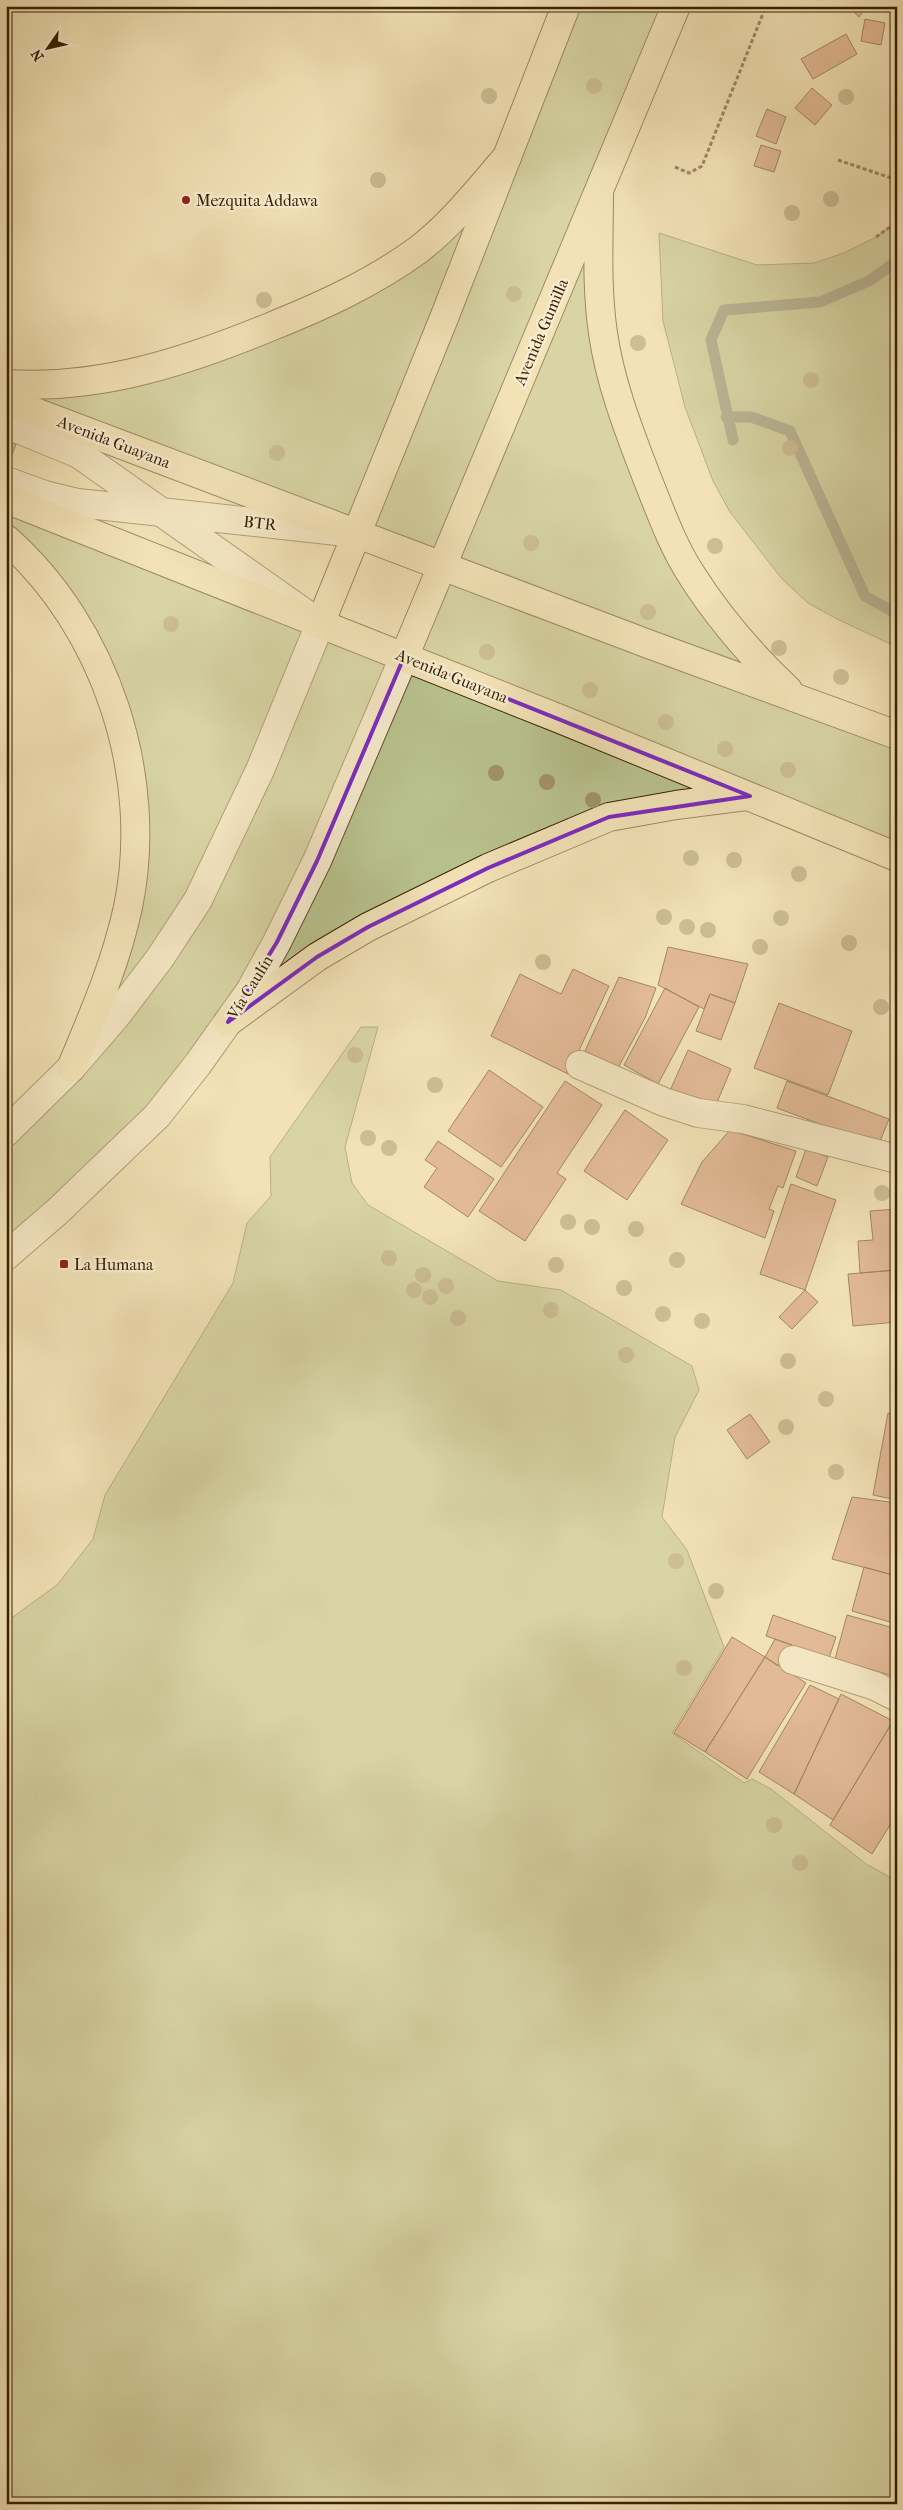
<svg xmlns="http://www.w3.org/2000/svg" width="903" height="2510" font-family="'IM FELL French Canon',serif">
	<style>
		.green { fill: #b9c38f; stroke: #787248 }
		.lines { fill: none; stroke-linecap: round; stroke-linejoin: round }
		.stream { stroke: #757e6d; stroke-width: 11 }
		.building { fill: #cf8970; stroke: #382000 }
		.minor-casing { stroke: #66502e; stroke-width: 30 }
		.major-casing { stroke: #382000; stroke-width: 30 }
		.highway-casing { stroke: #382000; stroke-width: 30 }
		.path { stroke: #382000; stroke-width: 3; stroke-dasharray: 4 2.5; stroke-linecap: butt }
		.minor { stroke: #f7ecd0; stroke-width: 28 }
		.major { stroke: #f2e2b7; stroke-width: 28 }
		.highway { stroke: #f2e2b7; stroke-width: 28 }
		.tree { fill: #a1926a }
		.marked { fill: none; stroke: #7b2cbf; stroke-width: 4; stroke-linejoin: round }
		.poi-dot { fill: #8f2418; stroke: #f7ecd0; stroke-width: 2 }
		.labels { text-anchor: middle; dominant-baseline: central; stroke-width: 5; stroke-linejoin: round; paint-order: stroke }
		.poi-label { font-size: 16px; fill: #382000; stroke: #f7ecd0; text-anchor: start }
		.street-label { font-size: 16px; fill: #382000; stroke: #f7ecd0 }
	</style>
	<rect width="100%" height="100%" fill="#f2e2b7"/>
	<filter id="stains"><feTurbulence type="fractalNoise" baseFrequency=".004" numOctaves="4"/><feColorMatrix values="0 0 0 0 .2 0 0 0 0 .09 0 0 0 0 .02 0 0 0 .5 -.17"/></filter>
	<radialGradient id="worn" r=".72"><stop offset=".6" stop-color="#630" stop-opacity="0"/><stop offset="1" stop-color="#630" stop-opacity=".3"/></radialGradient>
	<!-- green -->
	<path class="green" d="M566,6H676L599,192V279L663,519L797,698L897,735V857L750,796L676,805L488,868L228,1022L6,1256V1132L72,1068L136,849L100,672L6,539V499L404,657L442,567L6,401L70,384L372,280L507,157Z
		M897,222V647L837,619L808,603L782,579L730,512L713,481L685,407L663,321L659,233L757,265L814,263L844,253L876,237Z
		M361,1027H378L345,1147L352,1183L368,1205L498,1281L561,1290L692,1366L699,1390L675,1437L662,1517L687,1550L724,1647L672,1733L744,1783L752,1779L771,1789L866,1864L897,1881V2504H6V1622L57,1585L93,1539L105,1495L233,1283L247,1223L271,1196L270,1157Z"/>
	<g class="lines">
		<!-- stream -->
		<path class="stream" d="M726,417H751L790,431L865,596L897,614
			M733,440L711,340L724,310L820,302L869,281L897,261"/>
	</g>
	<!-- building -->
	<path class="building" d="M848,6H867L859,17Z
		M897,6V30L890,28Z
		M865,19L885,23L881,45L861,41Z
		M846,34L857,54L813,79L801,59Z
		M812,88L832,105L815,125L795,108Z
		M767,109L786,117L776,144L756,136Z
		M761,145L781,151L774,172L754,166Z
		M6,440L16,444L7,469L6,468Z
		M668,947L748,964L735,1003L710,994L704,1009L658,985Z
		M573,969L609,986L568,1074L491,1036L520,974L561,994Z
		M619,977L656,988L645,1018L618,1068L585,1051Z
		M665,988L699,1007L658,1084L624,1065Z
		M710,994L735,1003L721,1040L696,1031Z
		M779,1003L852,1031L828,1095L754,1068Z
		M688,1050L731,1069L713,1112L669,1093Z
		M489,1070L543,1107L501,1167L448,1131Z
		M565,1081L602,1105L557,1173L566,1179L525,1241L479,1211Z
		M787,1081L889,1119L878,1146L777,1108Z
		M625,1110L668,1140L627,1200L584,1171Z
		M730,1130L796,1151L783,1188L778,1186L769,1209L774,1211L765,1238L681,1204L702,1162Z
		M438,1141L494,1179L468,1217L424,1187L437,1168L425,1160Z
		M806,1149L828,1157L817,1186L796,1177Z
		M791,1184L836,1200L805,1290L760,1274Z
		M897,1209V1270L860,1273L858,1241L873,1240L870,1211Z
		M897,1270V1322L853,1326L848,1274Z
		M805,1290L818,1302L792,1329L779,1317Z
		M888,1413L897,1415V1500L873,1495Z
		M750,1414L770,1442L747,1459L727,1430Z
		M852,1497L897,1503V1576L832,1559Z
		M864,1567L897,1576V1624L852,1611Z
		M773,1615L836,1637L829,1658L766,1636Z
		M847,1615L897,1629V1677L835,1659Z
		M732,1637L765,1657L705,1752L674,1733Z
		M775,1639L792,1645L778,1666L765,1657Z
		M765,1657L806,1683L747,1779L705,1752Z
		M810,1685L839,1699L794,1794L759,1772Z
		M841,1694L893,1721L833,1820L794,1794Z
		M893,1721L897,1723V1814L872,1854L830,1825Z"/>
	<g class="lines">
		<defs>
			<path id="minor" d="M6,424L79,454L320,624L260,770L198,900L160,958L116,1016L71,1068L6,1132
				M6,481L45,495L78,503L337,531
				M580,1065L664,1102L698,1113L743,1119L897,1159
				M6,1256L58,1211L157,1116L198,1064L250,991L277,942L317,861L404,657
				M793,1660L875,1686L897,1697"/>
			<path id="major" d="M320,624L444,318L566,6
				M404,657L676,6"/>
			<path id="highway" d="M599,192C599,239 596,286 603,333C610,383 629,431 647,478C660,510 672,545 691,574C718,617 752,656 788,690
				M6,384C99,390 185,362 270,327C322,306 373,283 418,250C452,224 479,189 507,157
				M6,401L651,645L897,735
				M6,499L560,719L897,857
				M6,539C106,627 155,777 128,907C116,963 93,1016 71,1068
				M228,1022L317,957L368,927L488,868L609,817L676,805L746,796"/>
		</defs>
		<!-- minor casing -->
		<use href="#minor" class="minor-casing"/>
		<!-- major casing -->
		<use href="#major" class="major-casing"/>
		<!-- highway casing -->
		<use href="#highway" class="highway-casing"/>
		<!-- path -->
		<path class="path" d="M838,160L897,180
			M675,167L689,173L702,166L766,6
			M876,237L897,222"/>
		<!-- minor -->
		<use href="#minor" class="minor"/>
		<!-- major -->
		<use href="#major" class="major"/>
		<!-- highway -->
		<use href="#highway" class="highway"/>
	</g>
	<!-- trees -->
	<g class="tree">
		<circle cx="594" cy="86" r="8"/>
		<circle cx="489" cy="96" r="8"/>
		<circle cx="846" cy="97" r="8"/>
		<circle cx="378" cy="180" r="8"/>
		<circle cx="831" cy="199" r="8"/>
		<circle cx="792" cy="213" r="8"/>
		<circle cx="514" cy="294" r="8"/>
		<circle cx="264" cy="300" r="8"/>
		<circle cx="638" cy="343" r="8"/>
		<circle cx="811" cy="380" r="8"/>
		<circle cx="790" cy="448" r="8"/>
		<circle cx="277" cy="453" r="8"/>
		<circle cx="531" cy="543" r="8"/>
		<circle cx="715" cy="546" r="8"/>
		<circle cx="648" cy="612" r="8"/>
		<circle cx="171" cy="624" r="8"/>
		<circle cx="779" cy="648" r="8"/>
		<circle cx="487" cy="652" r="8"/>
		<circle cx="841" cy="677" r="8"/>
		<circle cx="590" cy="690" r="8"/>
		<circle cx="666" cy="722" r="8"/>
		<circle cx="725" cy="749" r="8"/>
		<circle cx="788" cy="770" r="8"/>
		<circle cx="496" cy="773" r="8"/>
		<circle cx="547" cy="782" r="8"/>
		<circle cx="593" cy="800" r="8"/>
		<circle cx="691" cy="858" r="8"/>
		<circle cx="734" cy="860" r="8"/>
		<circle cx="799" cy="874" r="8"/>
		<circle cx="664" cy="917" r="8"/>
		<circle cx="781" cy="918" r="8"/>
		<circle cx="687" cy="927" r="8"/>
		<circle cx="708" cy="930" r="8"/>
		<circle cx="849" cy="943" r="8"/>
		<circle cx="760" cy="947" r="8"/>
		<circle cx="543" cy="962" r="8"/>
		<circle cx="881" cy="1007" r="8"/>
		<circle cx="355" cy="1055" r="8"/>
		<circle cx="435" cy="1085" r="8"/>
		<circle cx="368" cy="1138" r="8"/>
		<circle cx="389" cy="1148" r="8"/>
		<circle cx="882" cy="1193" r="8"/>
		<circle cx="568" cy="1222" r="8"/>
		<circle cx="592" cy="1227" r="8"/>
		<circle cx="636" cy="1229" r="8"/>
		<circle cx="389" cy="1258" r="8"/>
		<circle cx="677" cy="1260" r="8"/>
		<circle cx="556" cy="1265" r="8"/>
		<circle cx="423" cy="1275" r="8"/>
		<circle cx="446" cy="1286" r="8"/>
		<circle cx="624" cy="1288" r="8"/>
		<circle cx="414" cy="1290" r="8"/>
		<circle cx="430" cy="1297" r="8"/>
		<circle cx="551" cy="1310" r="8"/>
		<circle cx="663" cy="1314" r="8"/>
		<circle cx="458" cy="1318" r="8"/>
		<circle cx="702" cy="1321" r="8"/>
		<circle cx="626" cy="1355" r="8"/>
		<circle cx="788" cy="1361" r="8"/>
		<circle cx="826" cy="1399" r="8"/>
		<circle cx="786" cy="1427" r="8"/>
		<circle cx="836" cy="1472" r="8"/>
		<circle cx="676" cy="1561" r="8"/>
		<circle cx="716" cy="1591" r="8"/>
		<circle cx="684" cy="1668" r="8"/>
		<circle cx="774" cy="1825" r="8"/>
		<circle cx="800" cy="1863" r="8"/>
	</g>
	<!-- marked area -->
	<path d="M0 0H903V2510H0ZM404,657L750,796L609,817L488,868L368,927L317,957L228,1022L277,942L317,861Z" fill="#f2e2b7" fill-opacity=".55" fill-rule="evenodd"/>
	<path class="marked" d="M404,657L750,796L609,817L488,868L368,927L317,957L228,1022L277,942L317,861Z"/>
	<!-- markers -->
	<g class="poi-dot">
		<circle cx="186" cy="200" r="5"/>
		<rect x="59" y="1259" width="10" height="10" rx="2.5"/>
	</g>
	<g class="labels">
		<!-- poi labels -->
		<g class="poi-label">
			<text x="196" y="200">Mezquita Addawa</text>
			<text x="74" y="1264">La Humana</text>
		</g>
		<!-- street labels -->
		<g class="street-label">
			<text transform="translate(541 332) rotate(-67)">Avenida Gumilla</text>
			<text transform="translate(114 442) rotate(21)">Avenida Guayana</text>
			<text transform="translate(260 523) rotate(6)">BTR</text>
			<text transform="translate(452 676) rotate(22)">Avenida Guayana</text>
			<text transform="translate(250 987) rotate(-58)">Vía Caulín</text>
		</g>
	</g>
	<!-- margin -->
	<rect width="903" height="2510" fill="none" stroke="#f2e2b7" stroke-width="25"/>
	<rect x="8" y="8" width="888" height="2495" fill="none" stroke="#382000" stroke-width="2.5"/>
	<rect x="12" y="12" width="878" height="2485" fill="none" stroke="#382000"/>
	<!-- north arrow -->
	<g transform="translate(48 48) rotate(236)" stroke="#f7ecd0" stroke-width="4" paint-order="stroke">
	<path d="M0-4L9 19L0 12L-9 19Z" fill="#382000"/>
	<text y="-8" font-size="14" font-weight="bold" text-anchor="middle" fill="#382000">N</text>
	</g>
	<rect width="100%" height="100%" filter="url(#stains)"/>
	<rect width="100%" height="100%" fill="url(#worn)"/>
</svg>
